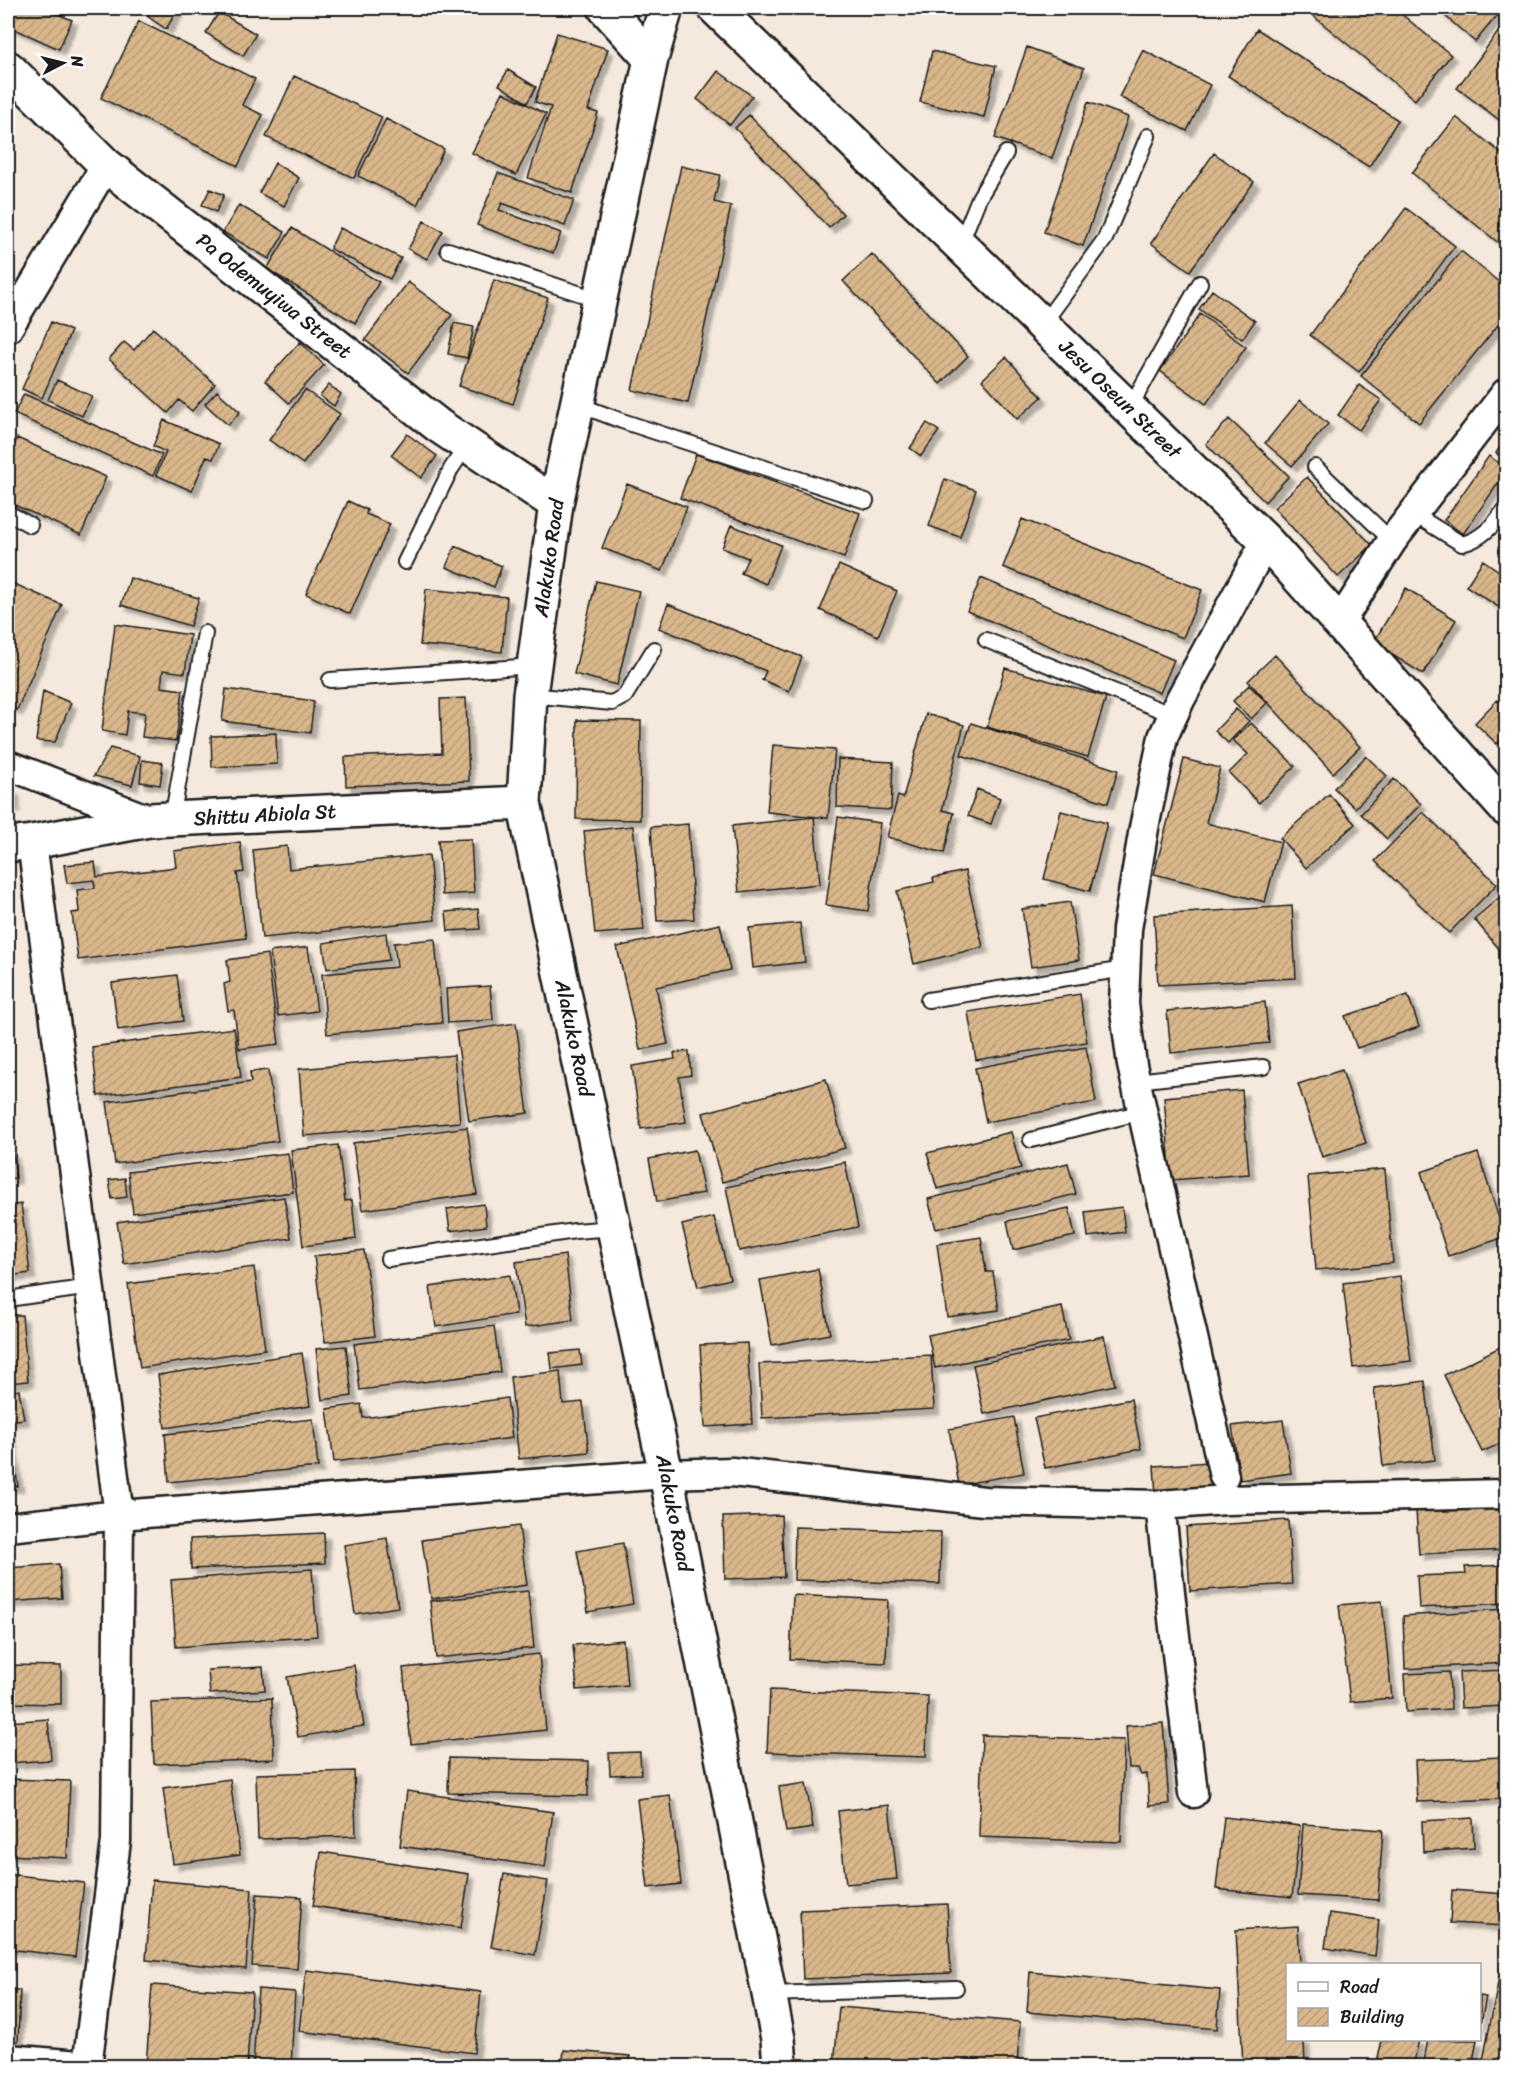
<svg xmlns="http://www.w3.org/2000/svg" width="1514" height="2074" font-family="Sriracha,sans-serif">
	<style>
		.building { fill: url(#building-hatch); stroke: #1c1c1c; stroke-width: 1.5; filter: url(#shadow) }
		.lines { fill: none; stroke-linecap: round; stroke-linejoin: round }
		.lane-casing { stroke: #1c1c1c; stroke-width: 18 }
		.street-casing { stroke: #1c1c1c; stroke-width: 33 }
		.secondary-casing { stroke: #1c1c1c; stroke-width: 38 }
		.lane { stroke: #fff; stroke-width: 14 }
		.street { stroke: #fff; stroke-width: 28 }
		.secondary { stroke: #fff; stroke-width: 33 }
		.labels { text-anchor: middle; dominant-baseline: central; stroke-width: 4.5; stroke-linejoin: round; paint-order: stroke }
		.street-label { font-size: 20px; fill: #1c1c1c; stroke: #fff }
	</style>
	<defs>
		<pattern id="building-hatch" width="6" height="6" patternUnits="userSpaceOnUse" patternTransform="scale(1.5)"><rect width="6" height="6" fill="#d9b78b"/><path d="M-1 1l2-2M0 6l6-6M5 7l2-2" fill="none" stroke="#ba9d77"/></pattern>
		<filter id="shadow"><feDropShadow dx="5.5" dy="5.5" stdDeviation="1.5" flood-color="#0004"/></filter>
	</defs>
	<rect width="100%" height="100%" fill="#f4e9dc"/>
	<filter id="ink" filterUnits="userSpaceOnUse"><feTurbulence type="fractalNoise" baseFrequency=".0167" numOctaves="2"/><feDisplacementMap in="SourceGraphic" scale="12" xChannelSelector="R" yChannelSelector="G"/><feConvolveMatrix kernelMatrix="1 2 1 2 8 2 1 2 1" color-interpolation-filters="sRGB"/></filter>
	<g filter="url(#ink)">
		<!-- building -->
		<path class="building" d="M9,8H43L72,20L59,49L8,26Z
			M152,8H179L166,29L147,16Z
			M1316,8H1394L1451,55L1415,100L1311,14Z
			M1436,8H1497L1501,11L1475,42Z
			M219,12L256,34L243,56L206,33Z
			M139,21L255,79L242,105L263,115L238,166L101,98Z
			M1501,28L1506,32V125L1457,88Z
			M1257,29L1398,120L1369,167L1228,76Z
			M557,33L608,49L588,110L598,113L572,193L528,178L551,107L535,102Z
			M1027,47L1084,68L1052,158L995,138Z
			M1143,50L1210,85L1187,131L1119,97Z
			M932,51L996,66L984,117L920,102Z
			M508,70L536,87L527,103L499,85Z
			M718,71L752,96L730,125L697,99Z
			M294,76L382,117L354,178L266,137Z
			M503,92L546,114L516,175L472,153Z
			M1088,102L1128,117L1083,246L1044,232Z
			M749,115L843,214L829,228L735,128Z
			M1456,117L1506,157V249L1412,173Z
			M386,119L444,149L417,205L358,176Z
			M1214,153L1254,182L1190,271L1151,243Z
			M275,163L299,178L284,206L259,193Z
			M681,166L720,175L714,202L731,206L688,403L632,390Z
			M498,173L574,200L565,226L502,203L499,210L561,233L553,253L477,225Z
			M210,189L224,195L216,212L202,205Z
			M239,205L285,232L269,259L223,232Z
			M1406,208L1455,246L1359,372L1310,335Z
			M424,221L443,231L427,259L408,249Z
			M292,228L379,282L355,323L267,269Z
			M340,228L401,258L390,279L330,249Z
			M1461,251L1506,288V315L1419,423L1361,376Z
			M872,254L968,356L940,384L843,281Z
			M494,280L548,298L513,404L459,386Z
			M408,282L452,315L408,373L365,340Z
			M1212,290L1255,321L1242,339L1199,309Z
			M1200,314L1246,347L1206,404L1160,371Z
			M51,322L71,331L42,398L22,389Z
			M454,323L474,327L467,358L448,354Z
			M153,328L215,384L192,411L179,400L168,413L109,359L124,342L134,350Z
			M300,342L324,365L289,403L265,381Z
			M1006,357L1042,397L1017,419L982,380Z
			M57,380L92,396L82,416L48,400Z
			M329,385L341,394L334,406L320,396Z
			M1359,385L1381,400L1359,430L1338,415Z
			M305,390L340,414L303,464L269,440Z
			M217,391L240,412L228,425L205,404Z
			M24,394L162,455L153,476L14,414Z
			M1300,400L1328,424L1292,466L1265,443Z
			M1229,419L1289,476L1265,502L1206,444Z
			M164,420L219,444L213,459L206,457L192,491L156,475L166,452L153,446Z
			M927,423L939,431L921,456L910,448Z
			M407,434L437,456L421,478L391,455Z
			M17,438L106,477L81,535L8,502V459Z
			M1506,438V461L1496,453Z
			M696,454L860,513L844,558L680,498Z
			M1489,456L1506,468V472L1463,534L1444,520Z
			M1307,477L1372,545L1338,577L1274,508Z
			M945,479L976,490L960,537L929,526Z
			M627,484L687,507L662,571L602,548Z
			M348,501L367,510L366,514L390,524L350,614L306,594Z
			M1022,519L1202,590L1183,638L1003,567Z
			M731,525L781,545L766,584L741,573L748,558L722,548Z
			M455,546L502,566L494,587L446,567Z
			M1483,560L1506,576V598L1500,608L1466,586Z
			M839,565L897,591L878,636L820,610Z
			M130,578L199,598L190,626L121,605Z
			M981,578L1174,660L1160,693L967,611Z
			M596,581L639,591L617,685L574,674Z
			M10,582L62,605L17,710L8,706V588Z
			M1406,588L1456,620L1423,674L1373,643Z
			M426,589L507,597L502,652L420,645Z
			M668,604L802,657L789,691L762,680L766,671L659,628Z
			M115,624L190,635L185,673L163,670L161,687L183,690L176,741L142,737L145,713L128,711L125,735L102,731Z
			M1275,655L1360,747L1333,773L1248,681Z
			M1005,668L1106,697L1088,757L987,727Z
			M1249,685L1267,703L1251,719L1233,701Z
			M226,689L314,701L310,733L222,721Z
			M43,691L71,703L55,742L36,741Z
			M466,698L469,781L346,786L345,757L442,753L440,699Z
			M1497,700L1506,709V734L1497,744L1475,723Z
			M1236,709L1249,721L1228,743L1215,731Z
			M926,714L964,725L942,810L954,813L944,853L887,837L898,796L903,798Z
			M577,720L641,721L640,820L576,819Z
			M971,723L1118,770L1108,803L961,755Z
			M1251,723L1295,766L1259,803L1229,773L1248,754L1233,740Z
			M276,733L277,764L212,767L211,736Z
			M773,745L835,750L828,818L767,812Z
			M110,748L140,756L132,785L94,776Z
			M1366,756L1387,776L1355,808L1334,788Z
			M838,759L893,762L891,810L837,807Z
			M1184,759L1220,768L1206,823L1281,842L1265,902L1154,874Z
			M142,760L163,763L160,785L140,782Z
			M1394,779L1421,804L1387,839L1361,814Z
			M8,789L14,791V807H8Z
			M977,789L1000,798L991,824L968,816Z
			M1329,794L1355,824L1306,868L1280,838Z
			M1061,811L1107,823L1090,891L1044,879Z
			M1423,812L1497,884L1449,933L1375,861Z
			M814,817L820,884L739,892L732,826Z
			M838,817L880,823L868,911L826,905Z
			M688,824L694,919L657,921L651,827Z
			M633,826L644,930L595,934L584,831Z
			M471,839L474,893L442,895L438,840Z
			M240,842L244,872L237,873L246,938L78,960L72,913L79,912L77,890L95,888L94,880L67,883L64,865L95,862L97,877L176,867L174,851Z
			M287,846L289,869L429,855L435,920L262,938L253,850Z
			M965,871L983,947L914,964L897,891L934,882L933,878Z
			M1502,895L1506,900V957L1474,919Z
			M1070,902L1079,960L1031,967L1022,909Z
			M1292,906L1296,978L1158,985L1154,915Z
			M478,909L480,929L448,931L446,912Z
			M800,923L805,962L753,968L749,928Z
			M720,924L730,970L656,987L668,1044L640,1050L617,947Z
			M386,933L389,960L327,969L323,943Z
			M435,939L442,1023L327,1034L322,974L397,967L394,943Z
			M308,947L317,1011L278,1016L270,952Z
			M267,954L279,1044L239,1049L234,1010L228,1011L224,984L230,982L227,960Z
			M177,975L183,1021L118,1030L112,983Z
			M490,986L493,1020L448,1023L446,989Z
			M1080,994L1087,1042L976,1060L968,1012Z
			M1408,995L1419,1027L1357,1048L1345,1016Z
			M1265,1002L1269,1043L1171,1053L1167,1011Z
			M516,1023L528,1113L469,1121L456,1032Z
			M234,1028L241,1077L98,1096L92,1047Z
			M1086,1047L1096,1102L986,1122L975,1068Z
			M689,1051L691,1075L679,1077L686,1122L641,1129L632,1066L675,1059L674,1053Z
			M454,1055L460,1122L304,1136L299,1069Z
			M268,1070L278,1141L115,1164L107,1102L251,1082L250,1072Z
			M1342,1070L1366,1143L1322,1157L1298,1084Z
			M826,1079L845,1148L722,1182L703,1113Z
			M1242,1090L1249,1174L1171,1180L1164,1097Z
			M467,1127L477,1194L362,1210L353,1143Z
			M1011,1132L1021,1168L937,1189L927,1153Z
			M338,1145L345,1201L352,1200L356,1239L303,1246L291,1150Z
			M695,1150L704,1193L657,1202L649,1159Z
			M13,1153L16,1178L8,1179V1154Z
			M288,1153L293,1192L133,1213L128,1172Z
			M1478,1153L1505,1237L1448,1256L1421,1172Z
			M845,1162L858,1227L739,1251L726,1187Z
			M1068,1163L1076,1194L936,1229L928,1199Z
			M1385,1169L1393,1263L1316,1270L1308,1176Z
			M125,1178L127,1197L112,1199L109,1180Z
			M284,1197L291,1238L124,1264L117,1222Z
			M21,1204L30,1273L8,1276V1206Z
			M484,1204L486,1226L450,1231L447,1209Z
			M1122,1207L1125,1232L1088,1237L1085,1212Z
			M1069,1208L1075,1236L1013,1250L1007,1221Z
			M714,1217L730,1279L698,1287L682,1225Z
			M981,1237L986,1272H993L999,1310L947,1317L937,1244Z
			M364,1250L375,1336L325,1342L314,1256Z
			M565,1255L573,1320L525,1327L516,1262Z
			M254,1267L265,1349L140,1368L128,1284Z
			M818,1269L830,1334L772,1345L760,1280Z
			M510,1275L516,1314L436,1327L430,1287Z
			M1400,1276L1411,1361L1353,1368L1343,1283Z
			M1062,1307L1069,1340L935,1368L928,1335Z
			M22,1315L28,1381L8,1383V1316Z
			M494,1326L500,1372L360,1390L354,1344Z
			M1104,1336L1115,1385L984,1414L973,1365Z
			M747,1343L752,1424L705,1427L700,1345Z
			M346,1346L352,1396L322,1400L316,1349Z
			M1502,1346L1506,1356V1441L1482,1452L1444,1375Z
			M580,1350L582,1365L552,1369L550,1353Z
			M302,1353L310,1406L165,1428L158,1375Z
			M931,1355L934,1409L762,1418L759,1364Z
			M560,1371L563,1404L583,1402L589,1452L519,1459L510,1377Z
			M1425,1381L1435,1460L1383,1466L1374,1388Z
			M19,1390L24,1419L8,1421L18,1486L8,1487V1392Z
			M507,1398L512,1438L334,1462L327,1409L361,1404L363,1418Z
			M1131,1399L1141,1449L1045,1468L1034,1418Z
			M1014,1417L1024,1473L959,1485L949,1429Z
			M313,1419L318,1467L169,1482L165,1434Z
			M1283,1420L1291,1473L1240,1480L1232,1426Z
			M1209,1462L1211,1491L1156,1495L1154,1466Z
			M1506,1507V1550L1419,1554L1416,1511Z
			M781,1515L784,1577L725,1579L723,1517Z
			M1288,1520L1292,1584L1190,1591L1186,1527Z
			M519,1526L527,1585L431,1599L422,1540Z
			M795,1527L941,1532L940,1584L794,1580Z
			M324,1533L325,1563L191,1569L190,1539Z
			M387,1538L398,1607L355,1614L344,1545Z
			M623,1543L633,1604L588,1612L577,1551Z
			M59,1564L62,1598L8,1602V1568Z
			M1506,1565V1603L1419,1608L1417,1576L1466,1574L1465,1567Z
			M312,1569L317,1636L176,1647L171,1580Z
			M528,1591L534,1648L436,1658L430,1601Z
			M793,1595L888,1600L886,1663L790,1659Z
			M1382,1601L1392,1698L1350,1702L1339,1605Z
			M1506,1609V1663L1405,1669L1403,1616Z
			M623,1640L627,1685L577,1690L573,1645Z
			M539,1654L546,1730L411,1744L403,1668Z
			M8,1665L61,1666V1704L8,1703Z
			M354,1665L364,1726L298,1737L287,1677Z
			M263,1667L265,1690L210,1694L208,1670Z
			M1506,1670V1706L1461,1708L1459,1672Z
			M1449,1672L1451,1709L1406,1712L1404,1674Z
			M770,1690L928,1696L926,1757L767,1752Z
			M272,1698L274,1759L154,1764L151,1702Z
			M48,1719L51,1760L8,1763V1722Z
			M1163,1723L1169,1804L1149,1806L1147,1774L1141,1775L1138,1768H1129L1126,1726Z
			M982,1735L1124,1740L1121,1842L979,1837Z
			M640,1752L641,1774L610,1775L609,1753Z
			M1506,1757V1799L1417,1802L1415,1760Z
			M449,1758L589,1761L588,1796L448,1793Z
			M354,1771L356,1836L258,1839L256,1774Z
			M8,1779L70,1781L67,1858L8,1855Z
			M230,1779L240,1855L173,1864L163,1788Z
			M806,1783L813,1828L786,1832L779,1787Z
			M407,1791L553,1812L545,1867L400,1846Z
			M670,1795L681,1884L648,1888L637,1799Z
			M889,1805L897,1879L846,1884L838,1811Z
			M1224,1817L1300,1826L1292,1897L1216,1889Z
			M1473,1818L1474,1848L1423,1852L1422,1821Z
			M1303,1824L1383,1830L1378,1900L1298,1895Z
			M321,1852L469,1874L461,1928L313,1906Z
			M8,1874L84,1883L75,1957L8,1949Z
			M504,1874L548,1881L535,1955L491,1947Z
			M152,1880L252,1889L246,1969L146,1960Z
			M1452,1890L1506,1894V1926L1450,1923Z
			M257,1894L302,1897L297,1969L252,1966Z
			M947,1904L951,1973L803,1979L800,1910Z
			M1330,1913L1379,1920L1375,1956L1325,1948Z
			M1298,1926L1300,1964H1288V2040H1304L1305,2066H1243L1236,1930Z
			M1506,1941V2066H1482Z
			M306,1970L481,1992L474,2053L299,2031Z
			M1030,1972L1220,1990L1217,2029L1027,2012Z
			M152,1985L252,1992L247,2066H146Z
			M258,1989L295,1992L291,2066H253Z
			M8,1990H20L18,2041L8,2040Z
			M1480,1996L1486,1997L1480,2029Z
			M839,2007L1020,2022L1017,2066H834Z
			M1382,2040H1419L1413,2066H1376Z
			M1428,2040H1477L1472,2066L1423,2065Z
			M564,2050L630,2056L629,2066H562Z"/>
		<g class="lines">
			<defs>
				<path id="lane" d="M960,245L979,198L1006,153
					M448,250L599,300
					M1043,324L1105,239L1148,136
					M577,404L622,421L866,501
					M1129,409L1200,283
					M1315,467L1392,541
					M8,513L30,525
					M1412,513L1462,544C1483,539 1494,524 1506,508
					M405,562L451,469L467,445
					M986,640L1173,715
					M330,680L534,666
					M530,695L612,703L625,696L654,649
					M172,819L205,633
					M928,1000L1125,969
					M1136,1081L1263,1067
					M1031,1140L1142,1112
					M388,1259L575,1231L614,1228
					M8,1299L90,1287
					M769,1994L956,1988"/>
				<path id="street" d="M8,328L106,165
					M1340,622L1392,541L1506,393
					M8,765L149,820
					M32,842L119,1515L116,1841L87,2066
					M1224,1476L1132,1065L1124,1004L1127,929L1144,828L1163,737L1180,700L1266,541
					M1160,1505L1193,1793
					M8,1527L119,1515L666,1474L732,1472L984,1501L1160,1505L1226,1500L1506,1494
					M8,2059L91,2066"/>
				<path id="secondary" d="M605,8L651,59
					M666,8L651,59L556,504L530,695L524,803L666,1474L778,2039L780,2066
					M715,8L1266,541L1506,809
					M8,68L106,165L439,426L556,504
					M8,845L32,842L149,820L524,803"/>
			</defs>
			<!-- lane casing -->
			<use href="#lane" class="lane-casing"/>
			<!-- street casing -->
			<use href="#street" class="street-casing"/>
			<!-- secondary casing -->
			<use href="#secondary" class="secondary-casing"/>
			<!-- lane -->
			<use href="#lane" class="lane"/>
			<!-- street -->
			<use href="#street" class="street"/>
			<!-- secondary -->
			<use href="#secondary" class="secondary"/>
		</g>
	</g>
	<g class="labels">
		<!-- street labels -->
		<g class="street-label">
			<text transform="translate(274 296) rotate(38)">Pa Odemuyiwa Street</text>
			<text transform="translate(1120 399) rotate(44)">Jesu Oseun Street</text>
			<text transform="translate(549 558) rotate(-82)">Alakuko Road</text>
			<text transform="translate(265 815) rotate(-3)">Shittu Abiola St</text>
			<text transform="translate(574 1038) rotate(78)">Alakuko Road</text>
			<text transform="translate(674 1513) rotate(79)">Alakuko Road</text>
		</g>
	</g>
	<!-- margin -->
	<rect width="1514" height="2074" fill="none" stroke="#fff" stroke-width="30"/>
	<rect x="15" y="15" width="1484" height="2044" fill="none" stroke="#1c1c1c" stroke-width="2" filter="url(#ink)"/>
	<!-- legend -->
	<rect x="1286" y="1963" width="195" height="78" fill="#ffffff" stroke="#a4a4a4" stroke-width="1.5"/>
	<rect x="1298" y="1982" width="30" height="9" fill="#ffffff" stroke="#a4a4a4" stroke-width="1.5"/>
	<text x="1340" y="1993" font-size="18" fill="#1c1c1c">Road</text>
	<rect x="1298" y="2008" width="30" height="18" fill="url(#building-hatch)" stroke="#a4a4a4" stroke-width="1.5"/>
	<text x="1340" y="2023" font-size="18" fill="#1c1c1c">Building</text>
	<!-- north arrow -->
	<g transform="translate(63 63) rotate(83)" stroke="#ffffff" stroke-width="4.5" paint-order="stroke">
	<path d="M0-4.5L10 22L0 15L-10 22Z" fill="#1c1c1c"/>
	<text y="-9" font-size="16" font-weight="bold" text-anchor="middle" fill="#1c1c1c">N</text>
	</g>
</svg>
